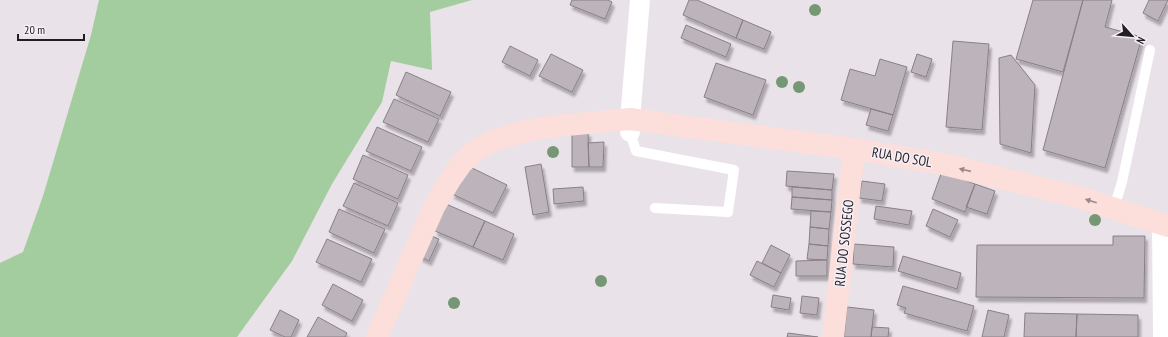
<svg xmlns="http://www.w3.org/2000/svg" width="1168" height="337" font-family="'PT Sans Narrow',sans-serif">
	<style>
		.green { fill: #a3cc9f }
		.building { fill: #bcb4ba; stroke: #888086; filter: url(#shadow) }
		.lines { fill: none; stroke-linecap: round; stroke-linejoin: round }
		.lane { stroke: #fff; stroke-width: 10 }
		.street { stroke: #fff; stroke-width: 20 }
		.secondary { stroke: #fcdedb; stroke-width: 22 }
		.tree { fill: #759773 }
		.oneway { fill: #9a8888 }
		.labels { text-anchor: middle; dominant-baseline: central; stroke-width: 3; stroke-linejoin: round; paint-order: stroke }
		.street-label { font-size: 14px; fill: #221f22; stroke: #f6eff7 }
	</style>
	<defs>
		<filter id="shadow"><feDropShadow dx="2.5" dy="4.5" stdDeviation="1" flood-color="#0004"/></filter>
	</defs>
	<rect width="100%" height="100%" fill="#e9e2e9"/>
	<!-- green -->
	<path class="green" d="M99,0H472L430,12L432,70L391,61L382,102L332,184L292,261L237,337H0V263L23,252L43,196L91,35Z"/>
	<!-- building -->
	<path class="building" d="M572,0H608L612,2L605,19L570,5Z
		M689,0H697L743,20L736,38L683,15Z
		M1033,0H1083L1063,72L1016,59Z
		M1083,0H1112L1105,27L1142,37L1105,168L1043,150Z
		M1149,0H1168L1158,21L1143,13Z
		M743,20L771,32L764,49L736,38Z
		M686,25L731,44L726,57L681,38Z
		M953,41L989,44L982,130L946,127Z
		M510,46L538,60L530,76L502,62Z
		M551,54L583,70L572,92L539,76Z
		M917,54L932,59L926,77L911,72Z
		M1011,55L1035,85L1031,153L1000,144L999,58Z
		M880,59L907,67L893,115L841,100L850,69L875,76Z
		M716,63L766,80L753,115L704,97Z
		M406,72L451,92L440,116L396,95Z
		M394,99L439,119L428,142L383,122Z
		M871,109L893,115L888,131L866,125Z
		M377,127L422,147L411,171L366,151Z
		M572,132H588L589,167H572Z
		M604,142L603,167H589L588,143Z
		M363,155L408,175L398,199L353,179Z
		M541,164L549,212L533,215L525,167Z
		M466,165L507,185L493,213L452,194Z
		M787,171L834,174L832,190L786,186Z
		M942,171L975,184L965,212L932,199Z
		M862,181L885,184L882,201L859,198Z
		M354,183L398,203L388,226L343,206Z
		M975,184L995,191L987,214L966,207Z
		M583,187L584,201L554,204L553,189Z
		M792,187L832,190V200L792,197Z
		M792,197L832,200L831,212L791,209Z
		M446,204L485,221L473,247L435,231Z
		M876,206L912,211L909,225L874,219Z
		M339,209L385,229L374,253L329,232Z
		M933,209L958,220L950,237L926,226Z
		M811,211L831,212L829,229L810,227Z
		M485,221L514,234L503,260L473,247Z
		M810,227L829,229L828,246L809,244Z
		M429,235L439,239L429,261L419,256Z
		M1113,236H1145L1144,298L976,297L977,245H1113Z
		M327,239L372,259L361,282L316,262Z
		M809,244L828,246L827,260L807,259Z
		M854,244L894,247L893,267L853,264Z
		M771,245L790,255L781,273L762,263Z
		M903,256L961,273L957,289L898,271Z
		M827,260V276H796V261Z
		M757,261L781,273L774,287L750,275Z
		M333,284L363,300L352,321L322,305Z
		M903,286L974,306L967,331L904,313L906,308L897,305Z
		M773,295L791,298L789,310L771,307Z
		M802,296L819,298L817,315L800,313Z
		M847,307L874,310L871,337H844Z
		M280,310L299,320L291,337H285L270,330Z
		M988,310L1009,315L1004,337H982Z
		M1025,313L1077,314L1076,337H1024Z
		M1077,314L1138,315V337H1076Z
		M318,317L347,333L345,337H307Z
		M872,327L889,328L888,337H871Z
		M788,333L818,337H787Z"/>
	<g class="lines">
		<!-- lane -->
		<path class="lane" d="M630,132L636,151L734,170L728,212L655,208
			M1114,208L1122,182L1150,50"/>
		<!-- street -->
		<path class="street" d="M630,132V119L640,0
			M1162,224L1163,337"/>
		<!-- secondary -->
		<path class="secondary" d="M377,337L434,207L450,180L462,163L478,149L495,140L525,131L556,126L630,119L854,149L943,164L1075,196L1168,226
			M833,337L854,149"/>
	</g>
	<!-- trees -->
	<g class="tree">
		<circle cx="815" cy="10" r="6"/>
		<circle cx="782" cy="82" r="6"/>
		<circle cx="799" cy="87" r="6"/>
		<circle cx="553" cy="152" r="6"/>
		<circle cx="1095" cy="220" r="6"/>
		<circle cx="601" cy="281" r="6"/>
		<circle cx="454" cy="303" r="6"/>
	</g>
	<!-- one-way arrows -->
	<defs><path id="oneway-solid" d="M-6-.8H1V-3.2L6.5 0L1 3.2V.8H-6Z"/></defs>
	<g class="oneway">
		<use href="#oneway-solid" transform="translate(965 170) rotate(-167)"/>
		<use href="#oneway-solid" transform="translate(1091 201) rotate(-163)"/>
	</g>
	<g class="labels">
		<!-- street labels -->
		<g class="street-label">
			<text transform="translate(902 157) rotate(10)">RUA DO SOL</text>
			<text transform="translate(844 243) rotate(-84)">RUA DO SOSSEGO</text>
		</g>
	</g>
	<!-- north arrow -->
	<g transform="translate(1132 36) rotate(117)" stroke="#f6eff7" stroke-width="3" paint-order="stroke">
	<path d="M0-3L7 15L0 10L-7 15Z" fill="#221f22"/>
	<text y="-6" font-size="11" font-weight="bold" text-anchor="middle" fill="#221f22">N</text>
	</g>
	<!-- scale -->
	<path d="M18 34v6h66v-6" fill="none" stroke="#221f22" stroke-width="2"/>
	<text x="24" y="34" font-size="12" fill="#221f22" stroke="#f6eff7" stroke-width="3" paint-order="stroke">20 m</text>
</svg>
